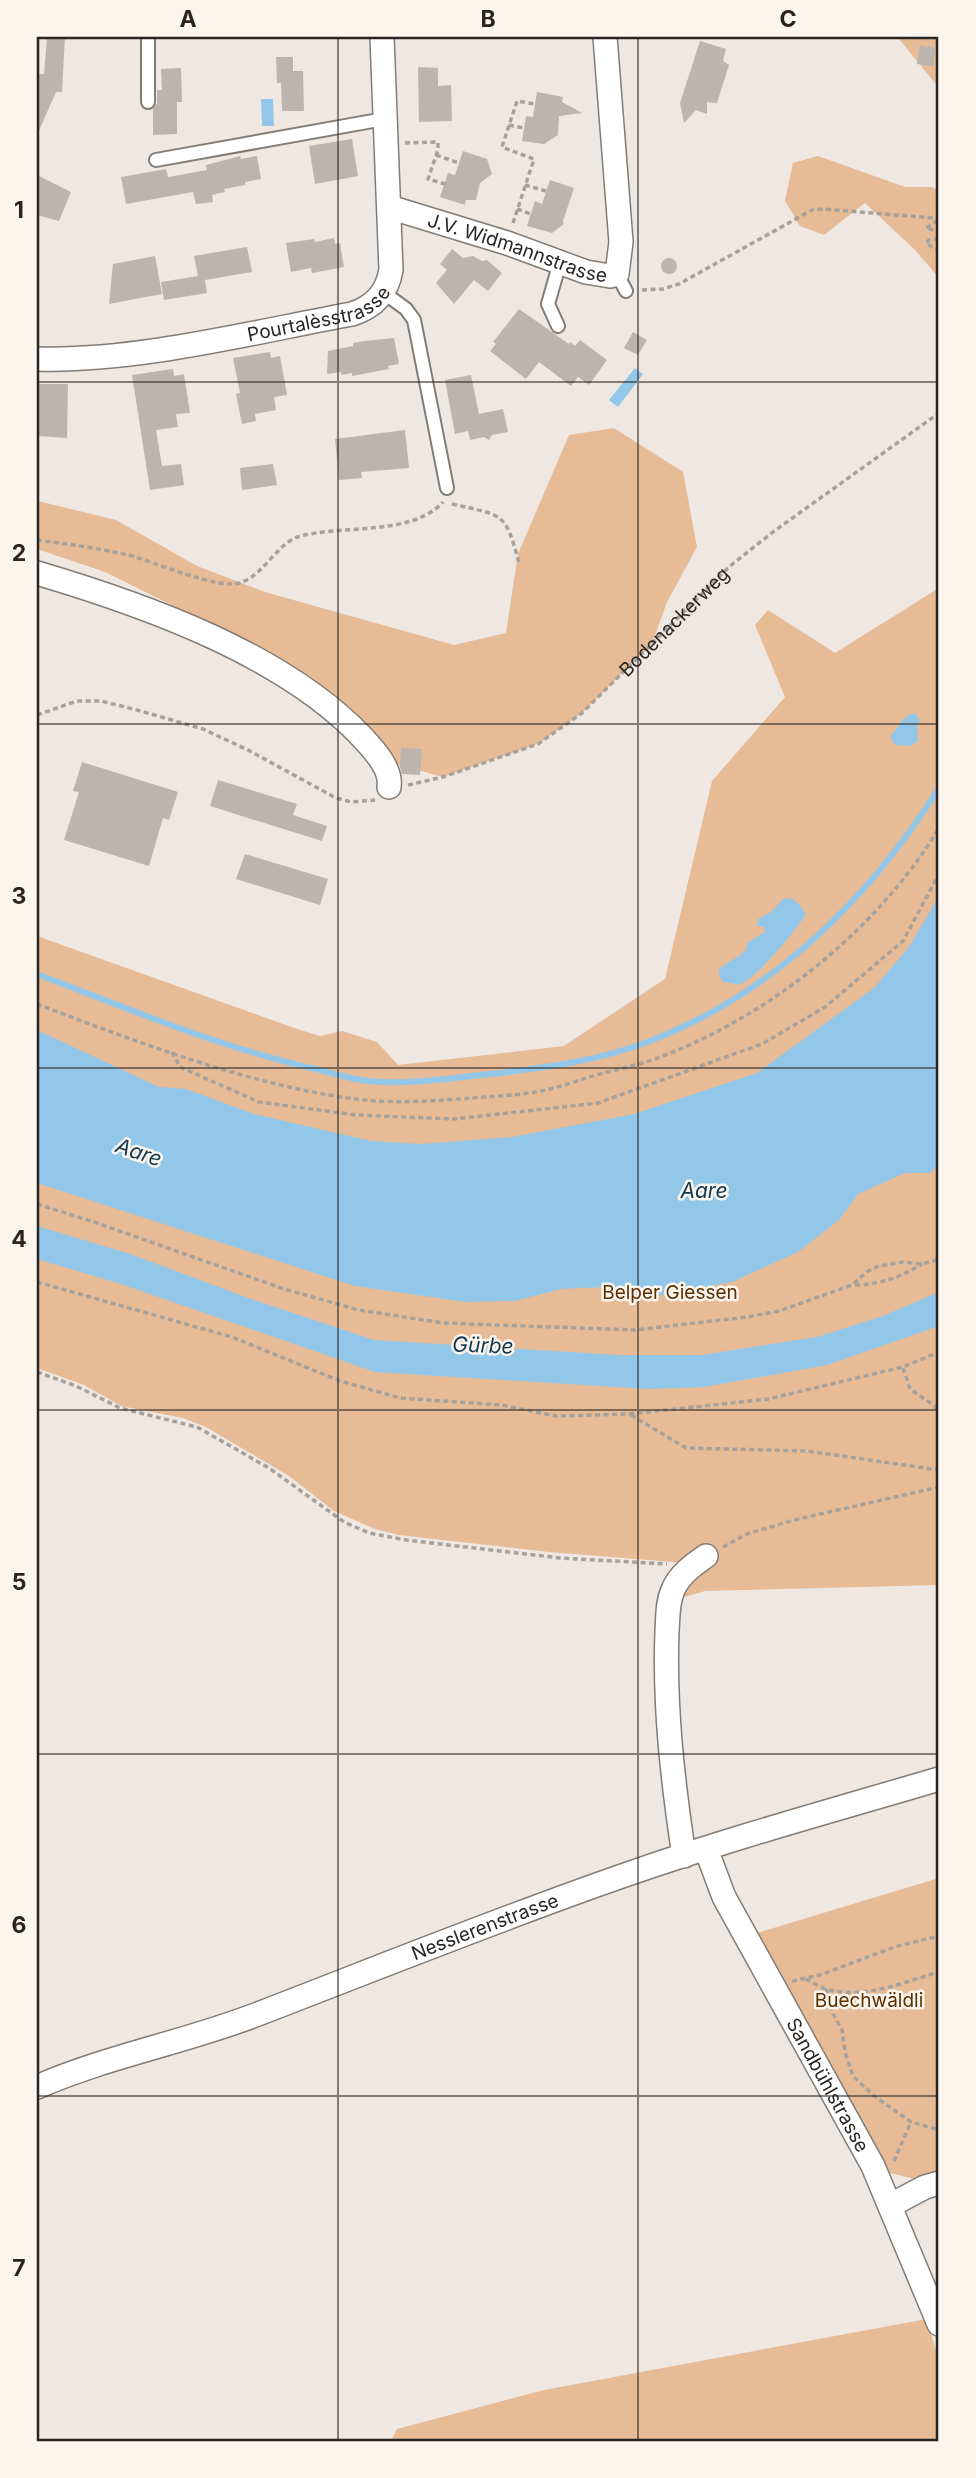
<svg xmlns="http://www.w3.org/2000/svg" width="976" height="2478" font-family="Inter,sans-serif">
	<style>
		.green { fill: #e6bb96 }
		.water { fill: #93c7e9 }
		.lines { fill: none; stroke-linecap: round; stroke-linejoin: round }
		.stream { stroke: #93c7e9; stroke-width: 6 }
		.building { fill: #bcb4af }
		.lane-casing { stroke: #827c76; stroke-width: 16 }
		.street-casing { stroke: #827c76; stroke-width: 26 }
		.path { stroke: #a7a19c; stroke-width: 3.5; stroke-dasharray: 5 3.5; stroke-linecap: butt }
		.lane { stroke: #fff; stroke-width: 12 }
		.street { stroke: #fff; stroke-width: 23 }
		.grid { fill: none; stroke: #282523; stroke-width: 2; stroke-opacity: 0.55 }
		.labels { text-anchor: middle; dominant-baseline: central; stroke-width: 5; stroke-linejoin: round; paint-order: stroke }
		.street-label { font-size: 19px; fill: #282523; stroke: #fcf5ee }
		.park-label { font-size: 19px; fill: #592f00; stroke: #fcf5ee }
		.water-label { font-size: 21px; font-style: italic; fill: #0f3a51; stroke: #fcf5ee }
		.neatline { fill: none; stroke: #282523; stroke-width: 2.5 }
		.grid-label { font-size: 23px; text-anchor: middle; font-weight: bold; fill: #282523 }
	</style>
	<rect width="100%" height="100%" fill="#efe7e1"/>
	<!-- green -->
	<path class="green" d="M899,37H939V88L899,39Z
		M818,156L905,187H931L939,190V278L915,250L865,203L824,235L800,226L785,201L793,163Z
		M614,428L683,472L697,547L667,602L652,644L582,713L538,744L443,777L378,759L314,696L194,616L105,572L37,549L38,501L116,520L197,566L265,592L454,645L506,633L518,554L569,435Z
		M939,588V1585L705,1591L684,1597L674,1606L686,1563L549,1552L399,1535L375,1529L334,1511L289,1476L206,1427L183,1418L121,1406L84,1385L37,1368V936L297,1029L320,1036L342,1031L377,1042L398,1065L564,1046L665,979L712,781L785,697L755,625L768,610L835,653Z
		M939,1878V2172L919,2180L882,2171L750,1935Z
		M927,2319L939,2362V2441H391L397,2429L544,2390Z"/>
	<!-- water -->
	<path class="water" d="M261,99H273L274,126H262Z
		M635,368L643,374L618,407L609,400Z
		M915,713L920,721L917,726L918,741L910,746L895,745L890,736C899,728 901,716 915,713Z
		M939,896V1165L930,1173H905L858,1194L839,1220L798,1252L732,1282L655,1296L621,1299L605,1287L561,1289L515,1301L465,1302L355,1286L37,1183V1030L159,1087L186,1089L254,1114L371,1141L421,1144L512,1137L634,1114L757,1073L874,988L909,947Z
		M791,898L799,904L806,914C799,927 754,981 740,984C736,985 728,982 723,982L719,976V969C729,961 738,958 746,950L747,943L765,932L764,926L757,927L758,919L771,912L783,899Z
		M37,1226L130,1254L251,1299L374,1340L619,1355H702L817,1337L883,1316L939,1292V1326L827,1365L704,1387L648,1389L375,1372L121,1284L37,1259Z"/>
	<g class="lines">
		<!-- stream -->
		<path class="stream" d="M37,974C126,1008 214,1045 307,1067C327,1071 348,1079 368,1081C408,1085 450,1078 490,1074C543,1068 599,1061 650,1041C774,993 869,899 939,788"/>
	</g>
	<!-- building -->
	<path class="building" d="M47,37H65L62,92H56L37,135V83L38,74H44Z
		M700,41L726,49L723,61L729,65L717,103L707,102V114L696,110L684,123L680,103Z
		M920,45L935,48L933,66L917,64Z
		M276,57H293V71H303L304,111H282L281,83H277Z
		M418,67L438,68V86L451,85L452,121L419,122Z
		M181,68L182,102H177V134L153,135V109L157,103V90H162L161,69Z
		M537,92L563,97L562,102L582,113L559,116L558,135L544,144L522,141L526,116L533,117Z
		M352,139L358,176L315,184L309,146Z
		M463,151L487,159L492,174L480,183L476,200H466L465,205L440,197L448,173L455,175Z
		M240,156L241,159L257,156L261,179L245,182V185L224,189L225,192L212,195L213,202L196,204L193,192L126,204L121,177L166,169L168,177L207,170L206,165Z
		M37,175L71,192L59,221L37,215Z
		M550,180L574,188L563,221L564,224L552,233L527,226L535,201L542,204Z
		M334,238L335,244L340,243L344,267L312,273L311,268L291,272L286,243L314,239L315,242Z
		M247,247L252,272L205,280L207,293L164,300L161,282L198,276L194,256Z
		M452,249L463,258L473,256L482,261L487,260L502,273L488,291L474,280L454,304L436,283L447,270L440,264Z
		M155,256L162,294L109,304L113,264Z
		M661 266a8 8 0 1 1 16 0a8 8 0 1 1-16 0Z
		M519,309L569,344L570,342L575,346L580,340L607,360L589,385L578,377L571,386L539,362L526,379L490,351L496,344L493,342Z
		M633,332L647,340L638,355L624,348Z
		M394,338L399,364L388,366L389,369L352,376V373L341,375V372L327,374L328,351L353,346V343L365,341Z
		M270,352L271,358L280,356L287,395L274,397L276,410L255,414L256,421L242,424L236,394L240,393L233,358Z
		M173,369L174,376L184,374L190,413L176,414L178,427L156,430L162,466L181,464L184,485L150,490L132,375Z
		M471,375L479,414L503,409L508,432L492,435L489,440L484,437L470,440L468,431L455,434L445,380Z
		M37,384H68L67,438L37,436Z
		M405,430L409,468L361,472L362,478L339,480L335,439Z
		M273,464L277,485L242,490L240,468Z
		M401,748L422,749L420,775L402,774L400,767Z
		M82,762L178,792L169,820L163,818L149,866L64,840L79,792L73,791Z
		M218,780L297,804L293,815L327,826L322,841L210,806Z
		M245,854L328,879L320,905L236,879Z"/>
	<g class="lines">
		<defs>
			<path id="lane" d="M148,102V37
				M156,160L384,119
				M617,274L626,291
				M383,292L406,309L414,320L447,488
				M558,326L548,304L560,262"/>
			<g id="street">
				<path id="s2" d="M389,207L507,243L586,272L610,276L617,274L621,242L605,37"/>
				<path id="s3" d="M37,359C137,362 253,332 352,314C374,307 387,293 391,270L382,37"/>
				<path d="M37,573C145,605 283,654 362,737C374,750 392,769 389,787"/>
				<path id="s4" d="M706,1849L724,1897L873,2166L939,2324"/>
				<path d="M684,1856C673,1783 664,1706 667,1632C668,1618 667,1603 673,1590C679,1575 693,1565 706,1556"/>
				<path id="s5" d="M37,2087C108,2056 186,2042 258,2014C380,1967 501,1918 625,1875C728,1839 834,1810 939,1779"/>
				<path d="M891,2205L925,2187L939,2183"/>
			</g>
		</defs>
		<!-- lane casing -->
		<use href="#lane" class="lane-casing"/>
		<!-- street casing -->
		<use href="#street" class="street-casing"/>
		<!-- path -->
		<g class="path">
			<path d="M509,125L524,128"/>
			<path d="M405,143L438,142V150L428,179L445,184"/>
			<path d="M436,155L459,163"/>
			<path d="M525,185L546,191"/>
			<path d="M517,209L531,214"/>
			<path d="M513,223L534,159L502,147L517,101L535,104"/>
			<path d="M939,239L929,240L926,243L939,251"/>
			<path d="M642,290L663,289L679,284L812,210L823,209L934,218L936,222L926,228L939,232"/>
			<path d="M452,504C504,516 505,511 519,563"/>
			<path d="M37,540C67,544 98,548 128,555C154,561 220,592 243,582C265,572 275,547 297,537C340,524 411,537 443,502"/>
			<path d="M37,715L77,701H101L137,710L203,729L248,750L336,798L351,802L375,800"/>
			<path id="s1" d="M408,785L443,777L538,744L582,713L730,566L773,532L939,413"/>
			<path d="M37,1004C137,1042 249,1085 355,1099C393,1104 434,1101 472,1098C493,1096 514,1096 535,1092C555,1089 576,1081 596,1075C615,1070 634,1066 652,1060C765,1020 877,931 939,828"/>
			<path d="M172,1052L180,1067L259,1102L356,1115L454,1119L598,1103L762,1044L825,1007L903,941L939,874"/>
			<path d="M37,1204L94,1222L284,1289L359,1310L443,1323L635,1330L747,1317L779,1311L852,1285L868,1271L879,1266L903,1262L922,1264L939,1259"/>
			<path d="M37,1282L232,1337L340,1381L400,1398L501,1405L556,1416L629,1414L768,1399L903,1367L939,1352"/>
			<path d="M855,1285C880,1284 900,1278 922,1264"/>
			<path d="M903,1368L910,1389L935,1406L939,1414"/>
			<path d="M37,1372L76,1386L120,1408L197,1427L269,1468L344,1522L369,1533L406,1540L560,1558L667,1564"/>
			<path d="M631,1415L686,1448L807,1451L939,1470"/>
			<path d="M723,1547L747,1534L794,1520L939,1487"/>
			<path d="M806,1979C812,1982 819,1987 826,1989C863,2000 904,1982 939,1972"/>
			<path d="M792,1981L820,1975L894,1947L939,1936"/>
			<path d="M826,1989L833,2014L842,2030L845,2052L853,2076L873,2095L911,2122L939,2130"/>
			<path d="M894,2161L911,2122"/>
		</g>
		<!-- lane -->
		<use href="#lane" class="lane"/>
		<!-- street -->
		<use href="#street" class="street"/>
	</g>
	<!-- grid -->
	<path class="grid" d="M338,37V2441M638,37V2441M37,382H939M37,724H939M37,1068H939M37,1410H939M37,1754H939M37,2096H939"/>
	<g class="labels">
		<!-- street labels -->
		<g class="street-label">
			<text stroke="none"><textPath href="#s2" startOffset="135">J.V. Widmannstrasse</textPath></text>
			<text stroke="none"><textPath href="#s3" startOffset="287">Pourtalèsstrasse</textPath></text>
			<text stroke="none"><textPath href="#s1" startOffset="320">Bodenackerweg</textPath></text>
			<text stroke="none"><textPath href="#s5" startOffset="476">Nesslerenstrasse</textPath></text>
			<text stroke="none"><textPath href="#s4" startOffset="266">Sandbühlstrasse</textPath></text>
		</g>
		<!-- park labels -->
		<g class="park-label">
			<text x="670" y="1292">Belper Giessen</text>
			<text x="869" y="2000">Buechwäldli</text>
		</g>
		<!-- water labels -->
		<g class="water-label">
			<text transform="translate(139 1152) rotate(19)">Aare</text>
			<text x="704" y="1190">Aare</text>
			<text transform="translate(483 1345) rotate(2)">Gürbe</text>
		</g>
	</g>
	<!-- border -->
	<rect width="976" height="2478" fill="none" stroke="#fcf5ee" stroke-width="77"/>
	<rect x="38" y="38" width="899" height="2402" class="neatline"/>
	<g class="grid-label">
		<text x="188" y="27">A</text>
		<text x="488" y="27">B</text>
		<text x="788" y="27">C</text>
		<text x="19" y="218">1</text>
		<text x="19" y="561">2</text>
		<text x="19" y="904">3</text>
		<text x="19" y="1247">4</text>
		<text x="19" y="1590">5</text>
		<text x="19" y="1933">6</text>
		<text x="19" y="2276">7</text>
	</g>
</svg>
